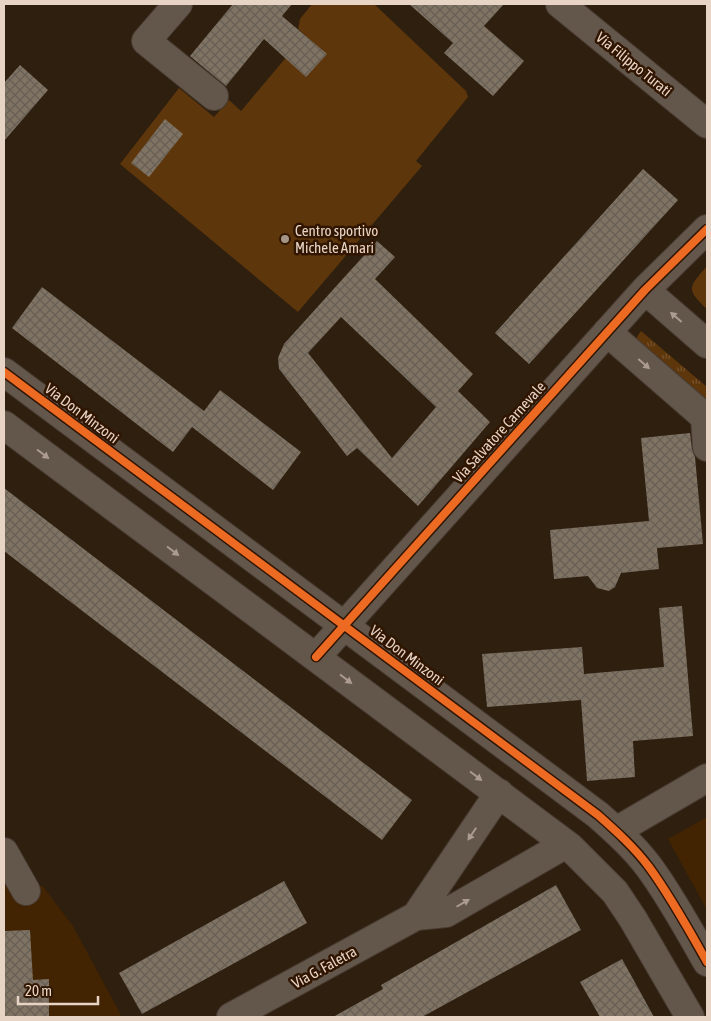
<svg xmlns="http://www.w3.org/2000/svg" width="711" height="1021" font-family="'Asap Condensed',sans-serif">
	<style>
		.built { fill: #422302 }
		.grass { fill: url(#grass-tufts) }
		.park { fill: #5e360b }
		.building { fill: url(#building-cross-hatch); fill-rule: evenodd }
		.lines { fill: none; stroke-linecap: round; stroke-linejoin: round }
		.minor-casing { stroke: #483b31; stroke-width: 30 }
		.minor { stroke: #63574c; stroke-width: 28 }
		.cycleway-casing { stroke: #301500; stroke-width: 11 }
		.cycleway { stroke: #ed6a23; stroke-width: 8 }
		.oneway { fill: #ac9c8f }
		.poi-dot { fill: #a69585; stroke: #301500; stroke-width: 2 }
		.labels { text-anchor: middle; dominant-baseline: central; stroke-width: 5; stroke-linejoin: round; paint-order: stroke }
		.street-label { font-size: 15px; fill: #e7d4c5; stroke: #301500 }
		.poi-label { font-size: 15px; fill: #e7d4c5; stroke: #301500; text-anchor: start }
	</style>
	<defs>
		<pattern id="grass-tufts" width="24" height="20" patternUnits="userSpaceOnUse" patternTransform="scale(1.25)"><rect width="24" height="20" fill="#5e360b"/><path d="M3 7l-1-3M5 7V3M7 7l1-3M15 17l-1-3M17 17v-4M19 17l1-3" fill="none" stroke="#75522d"/></pattern>
		<pattern id="building-cross-hatch" width="8" height="8" patternUnits="userSpaceOnUse" patternTransform="scale(1.25)"><rect width="8" height="8" fill="#7f7364"/><path d="M0 0l8 8M0 8l8-8" fill="none" stroke="#685f54"/></pattern>
	</defs>
	<rect width="100%" height="100%" fill="#2e1f0f"/>
	<!-- built -->
	<path class="built" d="M707,817V910L668,839Z
		M4,868L20,899L42,885L73,926L122,1017H4Z"/>
	<!-- grass -->
	<path class="grass" d="M641,331L707,387V405L633,343Z"/>
	<!-- park -->
	<path class="park" d="M312,4H374L466,91L468,97L416,161L422,166L298,312L120,164L179,88L214,117L229,100L241,111L305,35L298,29L300,19Z
		M707,266V309C685,289 689,287 707,266Z"/>
	<!-- building -->
	<path class="building" d="M233,4H292L282,16L327,54L306,77L264,39L226,86L190,56Z
		M409,4H504L484,26L524,61L493,96L444,53L453,43Z
		M20,65L48,90L4,141V83Z
		M165,119L183,134L149,177L131,163Z
		M643,169L678,200L529,364L495,333Z
		M377,241L395,257L375,279L473,374L458,391L490,422L418,506L357,448L347,456L279,369L278,358L284,344ZM341,317L436,407L392,458L308,353Z
		M42,287L204,411L220,390L301,452L273,490L192,427L173,452L12,328Z
		M690,433L692,449L695,457L703,544L657,548L659,569L621,573L615,587L609,591L597,588L588,576L554,579L550,530L649,521L641,438Z
		M4,488L412,800L382,840L4,551Z
		M682,606L693,736L633,741L635,777L587,781L581,700L487,707L482,654L582,647L584,674L664,667L659,608Z
		M284,881L307,923L142,1014L119,973Z
		M556,885L581,930L422,1017H333L383,989L381,985Z
		M30,930L33,980L49,979V1017H4V931Z
		M622,959L654,1017H600L580,982Z"/>
	<g class="lines">
		<defs>
			<path id="minor" d="M178,4L146,41L214,96
				M560,4L707,124
				M645,290L707,344
				M607,332L707,419
				M4,372L598,815C616,831 634,847 649,867C671,897 689,930 707,962
				M705,417L707,447
				M4,425L570,847L615,892L633,919L690,1017
				M316,657L645,290L707,229
				M616,831L707,778
				M4,852L26,891
				M416,916L499,793
				M231,1017L416,916L446,913L566,844"/>
		</defs>
		<!-- minor casing -->
		<use href="#minor" class="minor-casing"/>
		<!-- minor -->
		<use href="#minor" class="minor"/>
		<defs>
			<path id="cycleway" d="M4,372L598,815C616,831 634,847 649,867C671,897 689,930 707,962
				M316,657L645,290L707,229"/>
		</defs>
		<!-- cycleway casing -->
		<use href="#cycleway" class="cycleway-casing"/>
		<!-- cycleway -->
		<use href="#cycleway" class="cycleway"/>
	</g>
	<!-- one-way arrows -->
	<defs><path id="oneway-solid" d="M-6-.8H1V-3.2L6.5 0L1 3.2V.8H-6Z" transform="scale(1.25)"/></defs>
	<g class="oneway">
		<use href="#oneway-solid" transform="translate(676 317) rotate(-139)"/>
		<use href="#oneway-solid" transform="translate(644 364) rotate(41)"/>
		<use href="#oneway-solid" transform="translate(43 454) rotate(37)"/>
		<use href="#oneway-solid" transform="translate(173 551) rotate(37)"/>
		<use href="#oneway-solid" transform="translate(346 679) rotate(37)"/>
		<use href="#oneway-solid" transform="translate(476 776) rotate(37)"/>
		<use href="#oneway-solid" transform="translate(472 834) rotate(124)"/>
		<use href="#oneway-solid" transform="translate(463 903) rotate(-30)"/>
	</g>
	<!-- markers -->
	<circle class="poi-dot" cx="285" cy="239" r="5"/>
	<g class="labels">
		<!-- street labels -->
		<g class="street-label">
			<text transform="translate(634 64) rotate(39)">Via Filippo Turati</text>
			<text transform="translate(82 413) rotate(37)">Via Don Minzoni</text>
			<text transform="translate(499 432) rotate(-48)">Via Salvatore Carnevale</text>
			<text transform="translate(407 655) rotate(37)">Via Don Minzoni</text>
			<text transform="translate(324 967) rotate(-29)">Via G. Faletra</text>
		</g>
		<!-- poi labels -->
		<g class="poi-label">
			<text x="295" y="230">Centro sportivo<tspan x="295" dy="17">Michele Amari</tspan></text>
		</g>
	</g>
	<!-- border -->
	<rect width="711" height="1021" fill="none" stroke="#e7d4c5" stroke-width="10"/>
	<!-- scale -->
	<path d="M18 996v8h80v-8" fill="none" stroke="#e7d4c5" stroke-width="2.5"/>
	<text x="25" y="996" font-size="15" fill="#e7d4c5" stroke="#301500" stroke-width="4" paint-order="stroke">20 m</text>
</svg>
